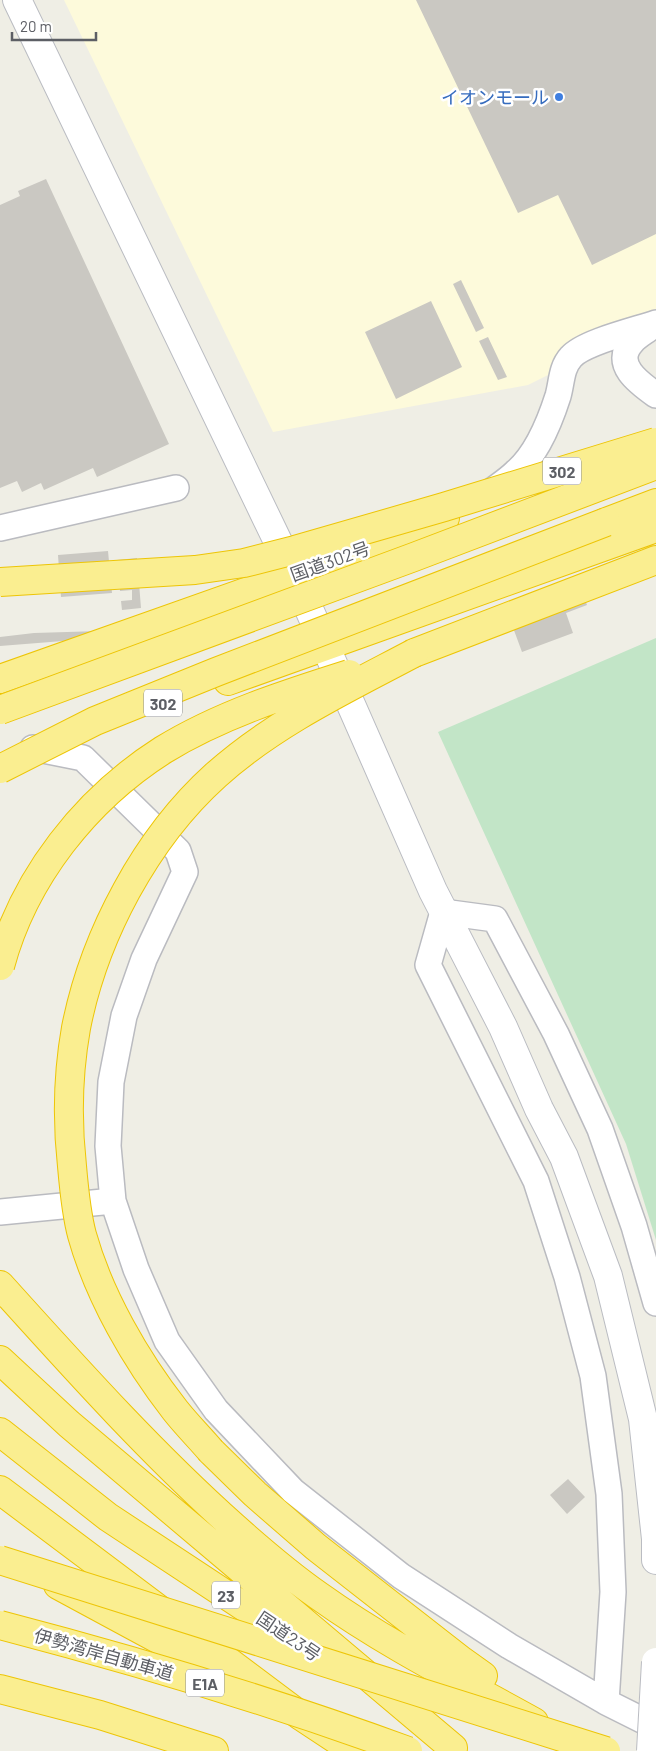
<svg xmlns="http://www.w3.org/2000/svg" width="656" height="1751" font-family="Barlow,'Noto Sans JP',sans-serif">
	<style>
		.commercial { fill: #fdfadb }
		.green { fill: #c2e5c7 }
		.building { fill: #cac8c2 }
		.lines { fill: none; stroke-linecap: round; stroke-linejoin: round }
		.street-casing { stroke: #babbc0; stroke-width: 28 }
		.secondary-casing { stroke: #babcc2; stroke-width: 30 }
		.highway-casing { stroke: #edc506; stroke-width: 30 }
		.street { stroke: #fff; stroke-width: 25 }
		.secondary { stroke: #fff; stroke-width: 28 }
		.highway { stroke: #faee90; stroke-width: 28 }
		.secondary-bridge-casing { stroke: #babcc2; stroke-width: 30; stroke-linecap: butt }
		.highway-bridge-casing { stroke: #edc506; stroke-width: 30; stroke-linecap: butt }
		.secondary-bridge { stroke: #fff; stroke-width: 28 }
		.highway-bridge { stroke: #faee90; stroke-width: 28 }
		.shop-dot { fill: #3f7fe0; stroke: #fff; stroke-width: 2 }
		.labels { text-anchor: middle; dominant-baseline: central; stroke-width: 5; stroke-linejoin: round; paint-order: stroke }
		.shield { fill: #fff; stroke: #8e8f93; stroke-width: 1 }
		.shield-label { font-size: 16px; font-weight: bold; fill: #5d5f65 }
		.shop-label { font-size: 18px; fill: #366cbe; stroke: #fff; text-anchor: end }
		.street-label { font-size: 18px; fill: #5d5f65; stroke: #fff }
	</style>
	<rect width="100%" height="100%" fill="#efeee5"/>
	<!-- commercial -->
	<path class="commercial" d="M64,0H656V321L528,385L273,432Z"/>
	<!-- green -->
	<path class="green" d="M656,638V1240L626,1144L438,732Z"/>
	<!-- building -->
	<path class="building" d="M416,0H656V234L592,265L558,195L518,213Z
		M46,179L169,444L97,477L93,468L44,490L41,483L22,492L17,481L0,488V205L20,196L18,191Z
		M461,280L484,328L476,332L453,284Z
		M431,301L462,367L396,399L365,332Z
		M488,337L507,377L498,380L479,341Z
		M108,551L112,593L61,597L58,555Z
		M137,558L141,608L122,610L121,601L132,600V590L120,591L117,560Z
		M576,576L587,605L566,613L573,633L522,652L504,603Z
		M100,631L101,638L0,646V637L34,633Z
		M568,1479L585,1497L567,1514L550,1495Z"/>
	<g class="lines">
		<defs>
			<path id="street" d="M651,327C645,332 637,336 632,342C612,364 639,383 656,395
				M492,491C500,485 509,479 516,472C537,454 550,421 558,396C562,382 561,368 571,357C584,342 636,330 656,323
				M0,528L176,488
				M33,748L83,758L178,851L185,872L144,959L124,1016L111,1082L108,1146L113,1201L136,1269L167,1341L216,1410L293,1491L401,1576L509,1646L606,1702L656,1727
				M0,1212L113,1201
				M606,1702L613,1592L609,1494L593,1376L567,1277L536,1181L428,965L443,912L495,919L556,1034L600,1129L634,1226L656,1303"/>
			<path id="secondary" d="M17,0L294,575L433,891L503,1027L539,1109L564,1157L608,1276L643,1419L656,1539V1560"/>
			<path id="highway" d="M606,522L656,503
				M414,653L656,560
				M0,679L294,575L445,518
				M228,681L656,528
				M0,1285C75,1368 150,1452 234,1527C261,1551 289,1575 319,1596C386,1644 462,1682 534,1722
				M0,1360L69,1424L453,1748
				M0,1432L108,1517L322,1658
				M211,1451L255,1494L316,1547L462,1661L483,1676
				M0,1490L301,1716L354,1751
				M58,1585L221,1673
				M0,1689L100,1715L214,1751"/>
		</defs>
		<!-- street casing -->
		<use href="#street" class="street-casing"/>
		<!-- secondary casing -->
		<use href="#secondary" class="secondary-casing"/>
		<!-- highway casing -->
		<use href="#highway" class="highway-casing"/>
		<!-- street -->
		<use href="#street" class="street"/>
		<!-- secondary -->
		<use href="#secondary" class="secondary"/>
		<!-- highway -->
		<use href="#highway" class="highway"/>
		<defs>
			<path id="secondary-bridge" d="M651,1751L656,1662"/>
			<path id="highway-bridge" d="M0,582L195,570L244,563L295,550L444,507L656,442
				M0,710L414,557L656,465
				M0,769L95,721L216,672L606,522
				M0,966C24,877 86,799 163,750C220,715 286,694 349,674
				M211,1451C199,1437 186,1424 175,1410C136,1360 99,1296 82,1235C76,1213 74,1189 72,1166C67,1121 68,1073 76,1028C94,936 146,838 216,775C274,723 346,689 414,653
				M0,1560L606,1751
				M0,1625C138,1661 274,1702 408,1751"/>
		</defs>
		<!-- secondary-bridge casing -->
		<use href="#secondary-bridge" class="secondary-bridge-casing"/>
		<!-- highway-bridge casing -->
		<use href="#highway-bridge" class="highway-bridge-casing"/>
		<!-- secondary-bridge -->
		<use href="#secondary-bridge" class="secondary-bridge"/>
		<!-- highway-bridge -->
		<use href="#highway-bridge" class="highway-bridge"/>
	</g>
	<!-- markers -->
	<circle class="shop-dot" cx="559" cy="97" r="5"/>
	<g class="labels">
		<!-- shield labels -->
		<g class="shield">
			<rect x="543" y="457.5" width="38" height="27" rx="4"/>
			<rect x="144" y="689.5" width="38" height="27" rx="4"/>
			<rect x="212" y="1581.5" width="28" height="27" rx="4"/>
			<rect x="186" y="1669.5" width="38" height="27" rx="4"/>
		</g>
		<g class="shield-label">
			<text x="562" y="471">302</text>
			<text x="163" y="703">302</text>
			<text x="226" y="1595">23</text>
			<text x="205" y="1683">E1A</text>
		</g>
		<!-- shop labels -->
		<g class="shop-label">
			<text x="549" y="97">イオンモール</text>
		</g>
		<!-- street labels -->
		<g class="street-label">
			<text transform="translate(330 561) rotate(-20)">国道302号</text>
			<text transform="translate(289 1636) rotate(34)">国道23号</text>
			<text transform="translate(104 1654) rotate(16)">伊勢湾岸自動車道</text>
		</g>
	</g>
	<!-- scale -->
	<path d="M12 32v8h84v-8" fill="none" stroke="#5d5f65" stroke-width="2.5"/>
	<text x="20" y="32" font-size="15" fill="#5d5f65" stroke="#ffffff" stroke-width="4" paint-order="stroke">20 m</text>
</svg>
